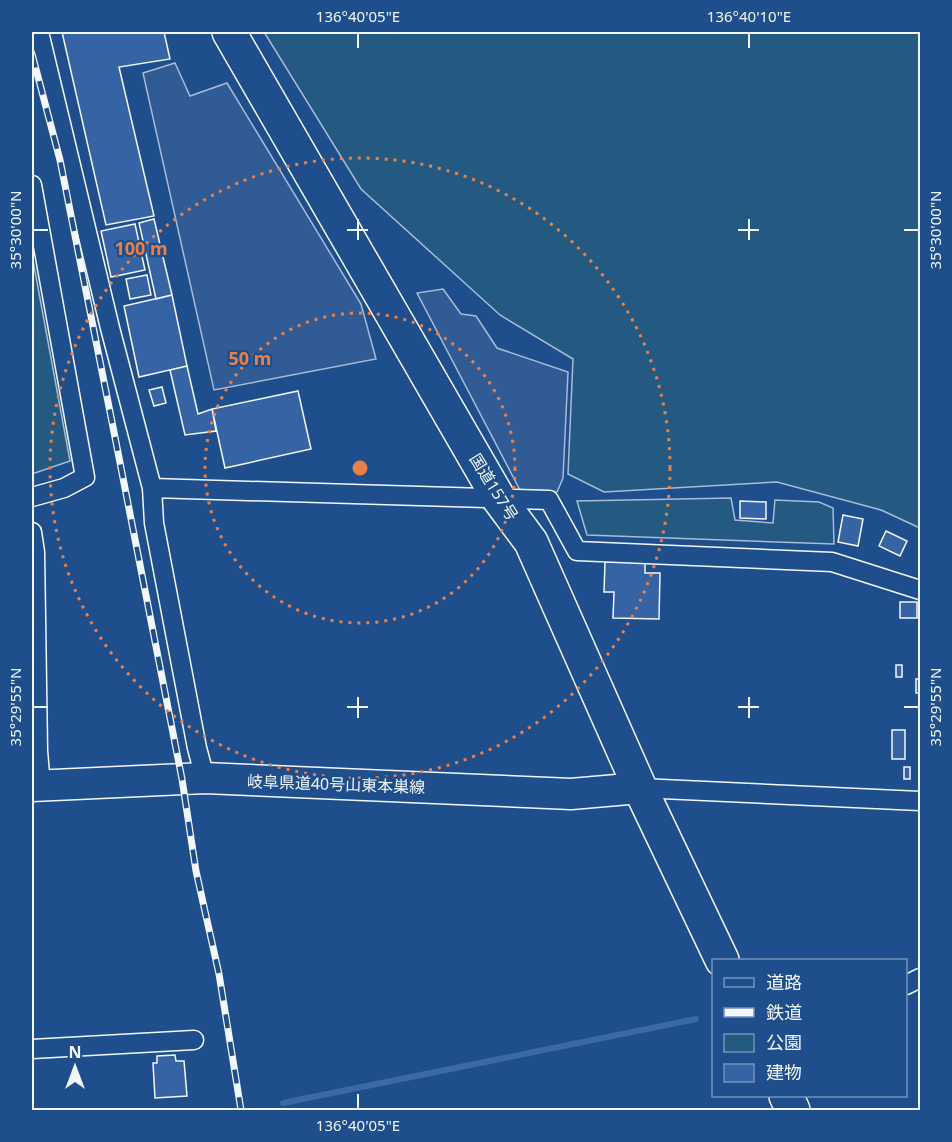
<svg xmlns="http://www.w3.org/2000/svg" width="952" height="1142" font-family="'Noto Sans','Noto Sans JP',sans-serif">
	<style>
		.green { fill: #245a82; stroke: #a8bbd7; stroke-width: 1.5 }
		.parking { fill: #305b95; stroke: #a8bbd7; stroke-width: 1.5 }
		.lines { fill: none; stroke-linecap: round; stroke-linejoin: round }
		.stream { stroke: #3b69a3; stroke-width: 6 }
		.building { fill: #3563a3; stroke: #f2f6ff; stroke-width: 1.5 }
		.street-casing { stroke: #f2f6ff; stroke-width: 21 }
		.primary-casing { stroke: #f2f6ff; stroke-width: 33 }
		.highway-casing { stroke: #f2f6ff; stroke-width: 36 }
		.street { stroke: #1f4e8c; stroke-width: 18 }
		.primary { stroke: #1f4e8c; stroke-width: 30 }
		.highway { stroke: #1f4e8c; stroke-width: 33 }
		.rail-casing { stroke: #f2f6ff; stroke-width: 7 }
		.rail { stroke: #1f4e8c; stroke-width: 4.5; stroke-dasharray: 14; stroke-linecap: butt }
		.ticks { fill: none; stroke: #f2f6ff; stroke-width: 2 }
		.ring { fill: none; stroke: #ea8049; stroke-width: 3; stroke-dasharray: 3 6 }
		.labels { text-anchor: middle; dominant-baseline: central; stroke-width: 4.5; stroke-linejoin: round; paint-order: stroke }
		.street-label { font-size: 16px; fill: #f2f6ff; stroke: #1f4e8c }
		.centre { fill: #ea8049; stroke: #1f4e8c; stroke-width: 3 }
		.ring-label { font-size: 18px; text-anchor: middle; font-weight: bold; fill: #ea8049; stroke: #1f4e8c; stroke-width: 4.5; stroke-linejoin: round; paint-order: stroke }
		.neatline { fill: none; stroke: #f2f6ff; stroke-width: 2 }
		.ticks-label { font-size: 15px; text-anchor: middle; fill: #f2f6ff }
	</style>
	<rect width="100%" height="100%" fill="#1f4e8c"/>
	<!-- green -->
	<path class="green" d="M264,32H920V528L881,510L777,482L604,492L568,474L573,359L500,315L361,189Z
		M32,255L70,461L32,474Z
		M731,498L735,520L773,523L775,500L819,502L833,508L834,544L587,535L577,501Z"/>
	<!-- parking -->
	<path class="parking" d="M175,63L190,96L227,83L361,304L376,359L214,390L143,73Z
		M443,289L461,314L476,316L497,348L568,372L563,478L557,492H521L417,293Z"/>
	<g class="lines">
		<!-- stream -->
		<path class="stream" d="M283,1103L696,1019"/>
	</g>
	<!-- building -->
	<path class="building" d="M62,32H164L170,59L119,67L154,216L106,225Z
		M154,219L172,295L156,299L139,223Z
		M135,224L145,270L111,277L101,231Z
		M147,275L151,295L130,299L126,279Z
		M172,295L187,366L139,377L124,306Z
		M187,366L198,414L212,409L216,431L185,435L170,370Z
		M162,387L166,403L154,406L149,390Z
		M298,391L311,449L225,468L212,409Z
		M740,501L766,502V519L740,518Z
		M843,515L863,519L858,546L838,542Z
		M886,531L907,541L900,556L879,546Z
		M605,562H645V573H660L659,619L613,618L614,592H604Z
		M900,602H917V618H900Z
		M896,665H902V677H896Z
		M916,679H920V693H916Z
		M892,730H905V759H892Z
		M904,767H910V779H904Z
		M175,1055L176,1061H184L187,1096L155,1098L153,1063H157V1056Z"/>
	<g class="lines">
		<defs>
			<path id="street" d="M39,32L110,328L152,488L154,523L197,748L205,778
				M32,185L85,477L64,488L32,497
				M152,488L549,500L577,551L832,562L920,590
				M32,532L35,552L38,751L41,786
				M640,788L920,801
				M906,985L920,978
				M32,1049L194,1040"/>
			<path id="primary" d="M32,786L205,778L571,794L640,788"/>
			<path id="highway" d="M229,32L499,499L531,542L640,788L722,960
				M786,1096L793,1110"/>
		</defs>
		<!-- street casing -->
		<use href="#street" class="street-casing"/>
		<!-- primary casing -->
		<use href="#primary" class="primary-casing"/>
		<!-- highway casing -->
		<use href="#highway" class="highway-casing"/>
		<!-- street -->
		<use href="#street" class="street"/>
		<!-- primary -->
		<use href="#primary" class="primary"/>
		<!-- highway -->
		<use href="#highway" class="highway"/>
		<defs>
			<path id="rail" d="M32,54L60,160L113,427L182,779L196,871L219,974L241,1110"/>
		</defs>
		<!-- rail casing -->
		<use href="#rail" class="rail-casing"/>
		<!-- rail -->
		<use href="#rail" class="rail"/>
	</g>
	<!-- ticks -->
	<path class="ticks" d="M358,33V48M749,33V48M358,219V240M749,219V240M33,230H48M347,230H368M738,230H759M904,230H919M358,697V718M749,697V718M33,707H48M347,707H368M738,707H759M904,707H919M358,1094V1109"/>
	<!-- distance rings -->
	<g class="ring">
		<circle cx="360" cy="468" r="155"/>
		<circle cx="360" cy="468" r="310"/>
	</g>
	<g class="labels">
		<!-- street labels -->
		<g class="street-label">
			<text transform="translate(494 487) rotate(58)">国道157号</text>
			<text transform="translate(336 784) rotate(2)">岐阜県道40号山東本巣線</text>
		</g>
	</g>
	<circle cx="360" cy="468" r="9" class="centre"/>
	<g class="ring-label">
		<text x="141" y="255">100 m</text>
		<text x="250" y="365">50 m</text>
	</g>
	<!-- border -->
	<rect width="952" height="1142" fill="none" stroke="#1f4e8c" stroke-width="66"/>
	<!-- legend -->
	<rect x="712" y="959" width="195" height="138" fill="#1f4e8c" stroke="#7391ba" stroke-width="1.5"/>
	<rect x="724" y="978" width="30" height="9" fill="#1f4e8c" stroke="#7391ba" stroke-width="1.5"/>
	<text x="766" y="989" font-size="18" fill="#f2f6ff">道路</text>
	<rect x="724" y="1008" width="30" height="9" fill="#f2f6ff" stroke="#7391ba" stroke-width="1.5"/>
	<text x="766" y="1019" font-size="18" fill="#f2f6ff">鉄道</text>
	<rect x="724" y="1034" width="30" height="18" fill="#245a82" stroke="#7391ba" stroke-width="1.5"/>
	<text x="766" y="1049" font-size="18" fill="#f2f6ff">公園</text>
	<rect x="724" y="1064" width="30" height="18" fill="#3563a3" stroke="#7391ba" stroke-width="1.5"/>
	<text x="766" y="1079" font-size="18" fill="#f2f6ff">建物</text>
	<!-- north arrow -->
	<g transform="translate(75 1067)" stroke="#1f4e8c" stroke-width="4.5" paint-order="stroke">
	<path d="M0-4.5L10 22L0 15L-10 22Z" fill="#f2f6ff"/>
	<text y="-9" font-size="16" font-weight="bold" text-anchor="middle" fill="#f2f6ff">N</text>
	</g>
	<rect x="33" y="33" width="886" height="1076" class="neatline"/>
	<g class="ticks-label">
		<text x="358" y="22">136°40'05"E</text>
		<text x="749" y="22">136°40'10"E</text>
		<text transform="translate(16 230) rotate(-90)" y="5">35°30'00"N</text>
		<text transform="translate(936 230) rotate(-90)" y="5">35°30'00"N</text>
		<text transform="translate(16 707) rotate(-90)" y="5">35°29'55"N</text>
		<text transform="translate(936 707) rotate(-90)" y="5">35°29'55"N</text>
		<text x="358" y="1131">136°40'05"E</text>
	</g>
</svg>
